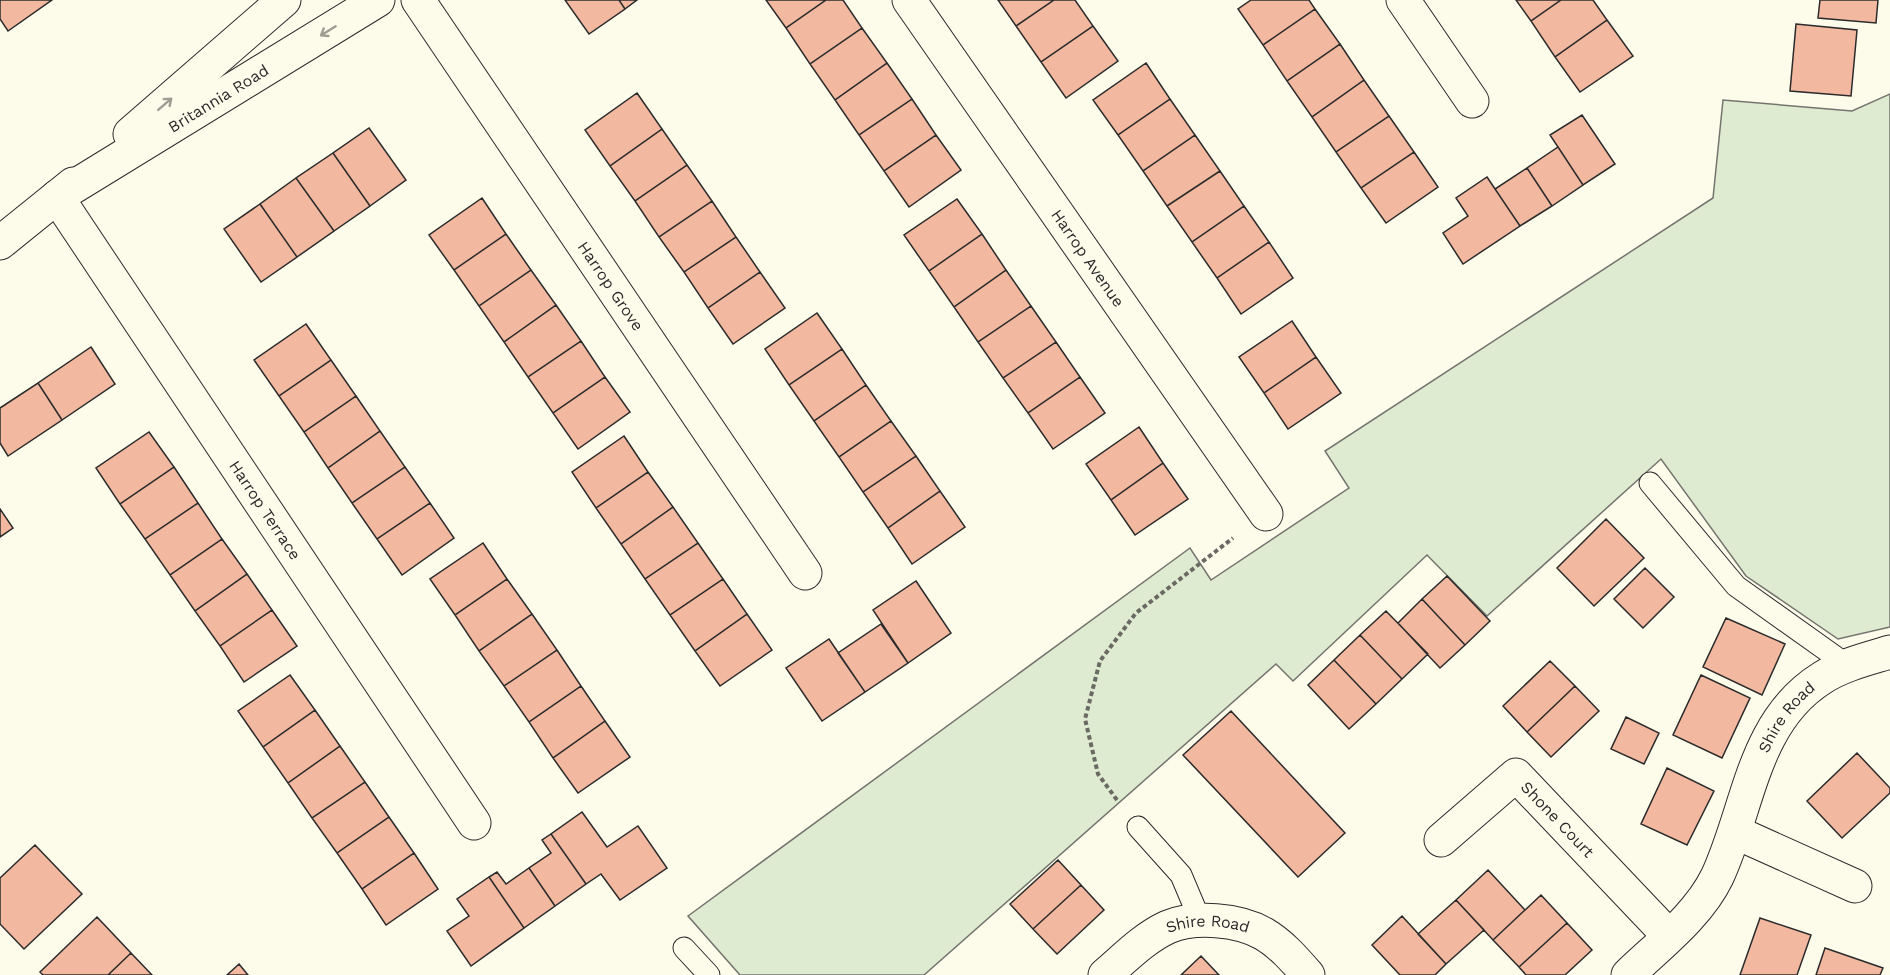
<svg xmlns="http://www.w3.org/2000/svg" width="1890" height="975" font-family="'Work Sans',sans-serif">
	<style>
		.green { fill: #deebd1; stroke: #74746e; stroke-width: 1.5 }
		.building { fill: #f2b8a0; stroke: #2b2b2b; stroke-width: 1.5 }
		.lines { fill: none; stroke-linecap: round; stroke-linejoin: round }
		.service-casing { stroke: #2b2b2b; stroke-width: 23 }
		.minor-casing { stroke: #2b2b2b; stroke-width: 35 }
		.primary-casing { stroke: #2b2b2b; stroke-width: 35 }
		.path { stroke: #6a6964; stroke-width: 4; stroke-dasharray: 4.5 3; stroke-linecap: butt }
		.service { stroke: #fdfbea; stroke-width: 21 }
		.minor { stroke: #fdfbea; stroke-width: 33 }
		.primary { stroke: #fdfbea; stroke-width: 33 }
		.oneway { stroke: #9e9d94 }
		.labels { text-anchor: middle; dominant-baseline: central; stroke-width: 4.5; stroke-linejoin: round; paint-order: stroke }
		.street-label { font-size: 16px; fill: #2b2b2b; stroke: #fdfbea }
	</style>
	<rect width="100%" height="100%" fill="#fdfbea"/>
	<!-- green -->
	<path class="green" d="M1890,94V627L1838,639L1746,576L1661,459L1487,616L1427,555L1293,681L1276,664L924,975H740L688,916L1190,548L1211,580L1349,488L1325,451L1713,198L1723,100L1852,111Z"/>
	<!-- building -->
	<path class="building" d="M0,0H52L8,31L0,19Z
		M565,0H619L625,9L589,34Z
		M619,0H637L625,9Z
		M766,0H826L786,28Z
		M826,0H843L862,28L810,64L786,28Z
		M998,0H1054L1016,26Z
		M1054,0H1075L1093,26L1041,62L1016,26Z
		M1251,0H1309L1315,9L1263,45L1238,9Z
		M1516,0H1561L1531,21Z
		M1561,0H1593L1607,20L1555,57L1531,21Z
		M1820,0H1878L1876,23L1818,18Z
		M1315,9L1340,44L1287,81L1263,45Z
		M1607,20L1633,56L1580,92L1555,57Z
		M1796,24L1857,30L1851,96L1790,91Z
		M1093,26L1118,61L1066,98L1041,62Z
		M862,28L887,63L835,100L810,64Z
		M1340,44L1364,80L1312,117L1287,81Z
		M887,63L912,99L859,135L835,100Z
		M1146,63L1170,99L1118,135L1093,100Z
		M1364,80L1389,116L1336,152L1312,117Z
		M637,93L662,129L610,166L585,130Z
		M912,99L936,135L884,171L859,135Z
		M1170,99L1195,135L1143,171L1118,135Z
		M1582,115L1615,164L1583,185L1550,135Z
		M1389,116L1414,152L1361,188L1336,152Z
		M369,128L406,180L370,206L333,153Z
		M662,129L687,165L635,201L610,166Z
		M936,135L961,170L909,207L884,171Z
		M1195,135L1220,171L1167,206L1143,171Z
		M1558,147L1583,185L1552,206L1527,168Z
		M1414,152L1438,187L1386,223L1361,188Z
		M333,153L370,206L334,231L296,178Z
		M687,165L712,201L659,237L635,201Z
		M1527,168L1552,206L1520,226L1495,189Z
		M1220,171L1244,206L1192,242L1167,206Z
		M1487,177L1520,226L1463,264L1443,233L1468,216L1456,198Z
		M296,178L334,231L297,257L260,204Z
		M482,198L506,234L454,270L429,235Z
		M957,199L982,234L929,271L904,235Z
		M712,201L736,237L684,272L659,237Z
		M260,204L297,257L261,282L224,229Z
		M1244,206L1269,242L1217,278L1192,242Z
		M506,234L531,270L479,306L454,270Z
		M982,234L1006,270L954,307L929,271Z
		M736,237L760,272L708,308L684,272Z
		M1269,242L1293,278L1241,314L1217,278Z
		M531,270L556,305L504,342L479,306Z
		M1006,270L1031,306L978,342L954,307Z
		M760,272L785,308L733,344L708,308Z
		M556,305L581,341L528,377L504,342Z
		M1031,306L1056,342L1003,378L978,342Z
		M817,313L842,349L789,385L765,349Z
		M1292,321L1316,357L1264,393L1239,357Z
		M306,324L331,360L279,396L254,360Z
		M581,341L605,377L553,413L528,377Z
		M1056,342L1080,377L1028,413L1003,378Z
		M91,347L115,384L62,420L38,383Z
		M842,349L866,385L814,421L789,385Z
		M1316,357L1341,393L1288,429L1264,393Z
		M331,360L356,396L304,432L279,396Z
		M605,377L630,412L578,449L553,413Z
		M1080,377L1105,413L1053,449L1028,413Z
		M38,383L62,420L8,456L0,443V408Z
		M866,385L891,421L839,457L814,421Z
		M356,396L380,431L328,468L304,432Z
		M891,421L916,456L863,492L839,457Z
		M1139,427L1163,463L1111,500L1086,464Z
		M380,431L405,467L352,503L328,468Z
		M149,432L174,467L120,504L96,468Z
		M624,436L648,472L596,508L572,472Z
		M916,456L940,491L888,528L863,492Z
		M1163,463L1188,499L1135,535L1111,500Z
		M174,467L198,503L145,539L120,504Z
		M405,467L430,503L377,539L352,503Z
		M648,472L673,507L621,544L596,508Z
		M940,491L965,527L912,564L888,528Z
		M198,503L222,539L170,575L145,539Z
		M430,503L454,538L402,575L377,539Z
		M673,507L698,543L645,579L621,544Z
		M0,509L13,528L0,537Z
		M1606,519L1644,558L1594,606L1557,568Z
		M222,539L247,574L195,611L170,575Z
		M483,543L507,579L455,615L430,579Z
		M698,543L723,579L670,615L645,579Z
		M1645,568L1674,597L1643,628L1614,599Z
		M247,574L272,610L220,646L195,611Z
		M1447,576L1490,621L1465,645L1422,599Z
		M507,579L532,614L479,651L455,615Z
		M723,579L747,614L695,651L670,615Z
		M916,581L951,633L908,663L873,610Z
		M1422,599L1465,645L1440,668L1398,623Z
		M272,610L297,646L244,682L220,646Z
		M1386,611L1428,654L1402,679L1360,635Z
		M532,614L557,650L504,686L479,651Z
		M747,614L772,650L720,686L695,651Z
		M1726,618L1785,644L1762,695L1703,667Z
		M881,624L908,663L865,692L838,653Z
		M1360,635L1402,679L1376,704L1334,660Z
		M829,639L865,692L822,721L786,668Z
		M557,650L581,686L529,722L504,686Z
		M1334,660L1376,704L1349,729L1308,685Z
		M1550,661L1575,686L1527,732L1503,706Z
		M290,675L315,710L263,747L238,711Z
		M1701,675L1750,698L1722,758L1673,735Z
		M581,686L605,721L553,758L529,722Z
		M1575,686L1599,711L1551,757L1527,732Z
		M315,710L340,746L288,783L263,747Z
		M1231,711L1345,833L1298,877L1183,755Z
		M1626,717L1659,733L1644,764L1611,749Z
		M605,721L630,757L578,793L553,758Z
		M340,746L365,782L312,818L288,783Z
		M1857,753L1890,788V793L1842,838L1807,801Z
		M1667,768L1714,791L1687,845L1641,824Z
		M365,782L389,817L337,853L312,818Z
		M582,812L607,847L638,826L667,868L620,900L601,874L586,884L551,834Z
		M389,817L414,853L362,889L337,853Z
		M551,834L586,884L555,906L529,868L551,853L542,840Z
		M35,845L82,894L24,949L0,924V878Z
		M414,853L438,889L386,925L362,889Z
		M1058,860L1081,885L1033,929L1010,904Z
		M529,868L555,906L524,928L489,877L497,872L506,884Z
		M1488,870L1525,910L1493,940L1456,900Z
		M489,877L524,928L471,966L447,931L469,916L457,899Z
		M1081,885L1104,910L1057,954L1033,929Z
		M1541,895L1567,923L1519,967L1493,940Z
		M1456,900L1484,930L1446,964L1418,934Z
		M1402,916L1446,964L1435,975H1400L1372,945Z
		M97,917L131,953L108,975H43L40,972Z
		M1760,918L1811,935L1797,975H1740Z
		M1567,923L1592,950L1565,975H1526L1519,967Z
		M1825,948L1883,968L1880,975H1816Z
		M131,953L152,975H108Z
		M1201,956L1219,975H1181Z
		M239,964L248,975H227Z"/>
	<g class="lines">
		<defs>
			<path id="service" d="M1650,483L1736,586L1847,665
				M1138,827L1181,875L1200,920
				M684,948L709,975"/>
			<g id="minor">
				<path id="s1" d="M418,0L805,573"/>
				<path id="s2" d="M909,0L1266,514"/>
				<path d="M1403,0L1472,101"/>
				<path id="s3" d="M57,197L474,823"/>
				<path d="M1735,832L1855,886"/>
				<path id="s4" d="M1441,840L1516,775L1669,936"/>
				<path id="s5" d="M1105,975C1125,958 1144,938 1168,927C1195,916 1238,919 1264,934C1281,944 1295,960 1308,975"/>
				<path id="s6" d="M1628,975C1658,946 1698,916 1717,877C1749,809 1752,722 1822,678C1842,665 1867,659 1890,652"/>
			</g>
			<g id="primary">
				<path d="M130,134L284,0"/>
				<path id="s7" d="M57,197L378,0"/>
				<path d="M0,243L73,184"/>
			</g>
		</defs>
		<!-- service casing -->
		<use href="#service" class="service-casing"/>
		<!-- minor casing -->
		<use href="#minor" class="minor-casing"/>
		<!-- primary casing -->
		<use href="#primary" class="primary-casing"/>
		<!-- path -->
		<path class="path" d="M1117,800L1098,774L1085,719L1100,661L1136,613L1233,538"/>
		<!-- service -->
		<use href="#service" class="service"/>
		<!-- minor -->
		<use href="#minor" class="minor"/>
		<!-- primary -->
		<use href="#primary" class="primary"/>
	</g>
	<!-- one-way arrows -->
	<defs><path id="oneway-shaft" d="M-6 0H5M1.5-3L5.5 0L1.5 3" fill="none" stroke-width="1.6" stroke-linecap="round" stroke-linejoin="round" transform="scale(1.5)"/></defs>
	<g class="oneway">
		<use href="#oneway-shaft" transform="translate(328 31) rotate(148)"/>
		<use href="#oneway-shaft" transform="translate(165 104) rotate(-41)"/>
	</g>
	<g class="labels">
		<!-- street labels -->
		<g class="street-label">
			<text stroke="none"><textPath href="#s7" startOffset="189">Britannia Road</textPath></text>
			<text stroke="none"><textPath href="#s2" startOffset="314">Harrop Avenue</textPath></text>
			<text stroke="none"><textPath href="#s1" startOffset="345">Harrop Grove</textPath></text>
			<text stroke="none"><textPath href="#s3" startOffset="376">Harrop Terrace</textPath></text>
			<text stroke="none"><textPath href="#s6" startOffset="309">Shire Road</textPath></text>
			<text stroke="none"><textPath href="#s4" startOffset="160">Shone Court</textPath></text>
			<text stroke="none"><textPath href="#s5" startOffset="120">Shire Road</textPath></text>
		</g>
	</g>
</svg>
